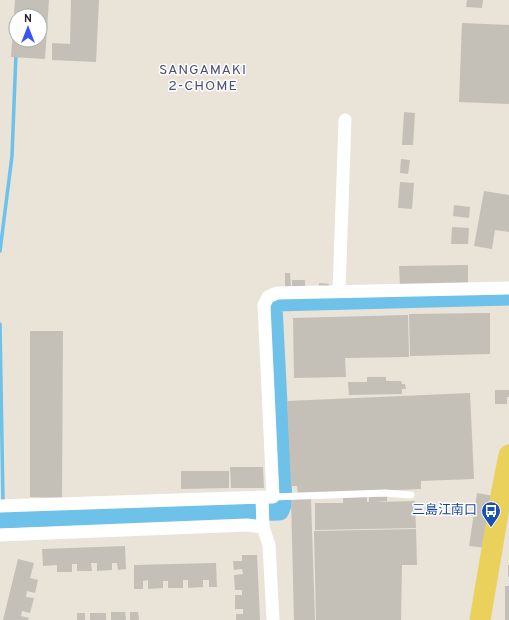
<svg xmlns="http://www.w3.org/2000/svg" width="509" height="620" font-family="Overpass,'Noto Sans JP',sans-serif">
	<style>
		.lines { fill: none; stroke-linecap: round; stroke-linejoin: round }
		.stream { stroke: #6ec1e9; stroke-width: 3.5 }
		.river { stroke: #6ec1e9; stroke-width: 21 }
		.building { fill: #c4c0b8; fill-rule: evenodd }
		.service { stroke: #fff; stroke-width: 7 }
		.minor { stroke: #fff; stroke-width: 13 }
		.primary { stroke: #ead15c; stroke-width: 21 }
		.labels { text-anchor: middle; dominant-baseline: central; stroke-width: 3; stroke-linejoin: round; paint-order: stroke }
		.transit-label { font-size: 13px; fill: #164399; stroke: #fff; text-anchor: end }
		.neighbourhood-label { font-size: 14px; letter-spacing: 1px; fill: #4a4f75; stroke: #fff }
	</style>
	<rect width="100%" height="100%" fill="#e9e3d8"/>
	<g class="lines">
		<!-- stream -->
		<path class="stream" d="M0,251L12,156L16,53
			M0,324L3,503
			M3,509V518"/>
		<!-- river -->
		<path class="river" d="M0,518L279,510L282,502L272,306L276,301L509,295"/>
	</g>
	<!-- building -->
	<path class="building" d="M15,0H49L45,59L11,57ZM16,16H40V40H16Z
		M71,0H99L96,62L52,60V43L70,44Z
		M467,0H483L482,8L466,7Z
		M462,23L509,25V104L459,102Z
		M404,112L415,113L413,145H402Z
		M401,159L410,160L408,174L400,173Z
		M400,182L414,183L412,209L398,208Z
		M484,191L509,195V232L495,230L492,249L474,246Z
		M454,205L470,207L469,218L453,216Z
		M452,227L469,228L468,244H451Z
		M468,265V284L400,285L399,266Z
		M285,273H290L291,287L285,288Z
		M292,280H305V289H292Z
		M319,283L329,284L328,289L319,288Z
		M490,313V354L410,356L409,314Z
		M408,315L409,357L345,358L346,377L294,378L293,318Z
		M30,331H63L62,498L30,497Z
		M367,377H386V381H401L402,384H405L406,389H402V394L349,395L348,382H367Z
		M495,390H509V397H507V404H495Z
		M470,393L474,479L421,481V489L298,494L297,486H291L287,401Z
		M230,467H263L264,488H231Z
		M181,471H229V488L181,489Z
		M477,493L494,496L487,548L469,546Z
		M367,496V502H369V497L387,496V501L374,502L415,501L416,528L315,530V503H343V497Z
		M291,499H311L315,620H294Z
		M416,529L417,565H402L401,620H316L314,531Z
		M125,546L126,569L118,570L117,563H112V570L97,571V563H91L92,571H77V564H72V572H57V565L43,566L42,549Z
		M242,555H257L260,620H236V614H243V609H235V595H242V590H235L234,575L243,574L242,569L234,570L233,561H242Z
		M18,559L34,563L30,578L38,580L35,593L27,591L26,597L34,598L30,613L22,611L21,616L29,618L28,620H3Z
		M216,563L217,587H209V580H203V587L188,588V580H183V588H168V581H163V588L148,589V580L143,581V589H134V565Z
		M508,565H509V577H508Z
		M505,586H509V620H505Z
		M111,612H125L126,620H111Z
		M130,612H138L139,620H130Z
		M77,613H85V620H77Z
		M90,613H106V620H90Z"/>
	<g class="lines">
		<!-- service -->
		<path class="service" d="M273,497L385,493L411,495"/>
		<!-- minor -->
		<path class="minor" d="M339,291L345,120
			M0,506L262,497
			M0,535L247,525L263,527
			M273,620L269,545L263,527L262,497H273L264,305L268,297L277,293L509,288"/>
		<!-- primary -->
		<path class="primary" d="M480,620L502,490L509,455"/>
	</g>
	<!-- icons -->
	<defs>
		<symbol id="bus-pin" viewBox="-11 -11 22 30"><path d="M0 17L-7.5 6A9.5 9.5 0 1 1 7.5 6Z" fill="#1a4fb4" stroke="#fff"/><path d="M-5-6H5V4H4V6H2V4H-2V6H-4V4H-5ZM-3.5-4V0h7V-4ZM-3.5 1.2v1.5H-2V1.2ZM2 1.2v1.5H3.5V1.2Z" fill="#fff"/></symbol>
	</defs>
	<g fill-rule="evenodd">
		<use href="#bus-pin" x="480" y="500" width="22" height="30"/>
	</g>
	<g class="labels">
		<!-- transit labels -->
		<g class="transit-label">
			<text x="477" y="511">三島江南口</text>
		</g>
		<!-- neighbourhood labels -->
		<g class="neighbourhood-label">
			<text x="203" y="70">SANGAMAKI<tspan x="203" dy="16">2-CHOME</tspan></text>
		</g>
	</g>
	<!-- north arrow -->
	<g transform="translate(28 28)"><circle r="19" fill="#ffffff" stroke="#a9a9a9"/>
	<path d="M0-3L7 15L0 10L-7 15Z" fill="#3c54f2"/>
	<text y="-6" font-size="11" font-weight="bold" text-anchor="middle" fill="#272727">N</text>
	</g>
</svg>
